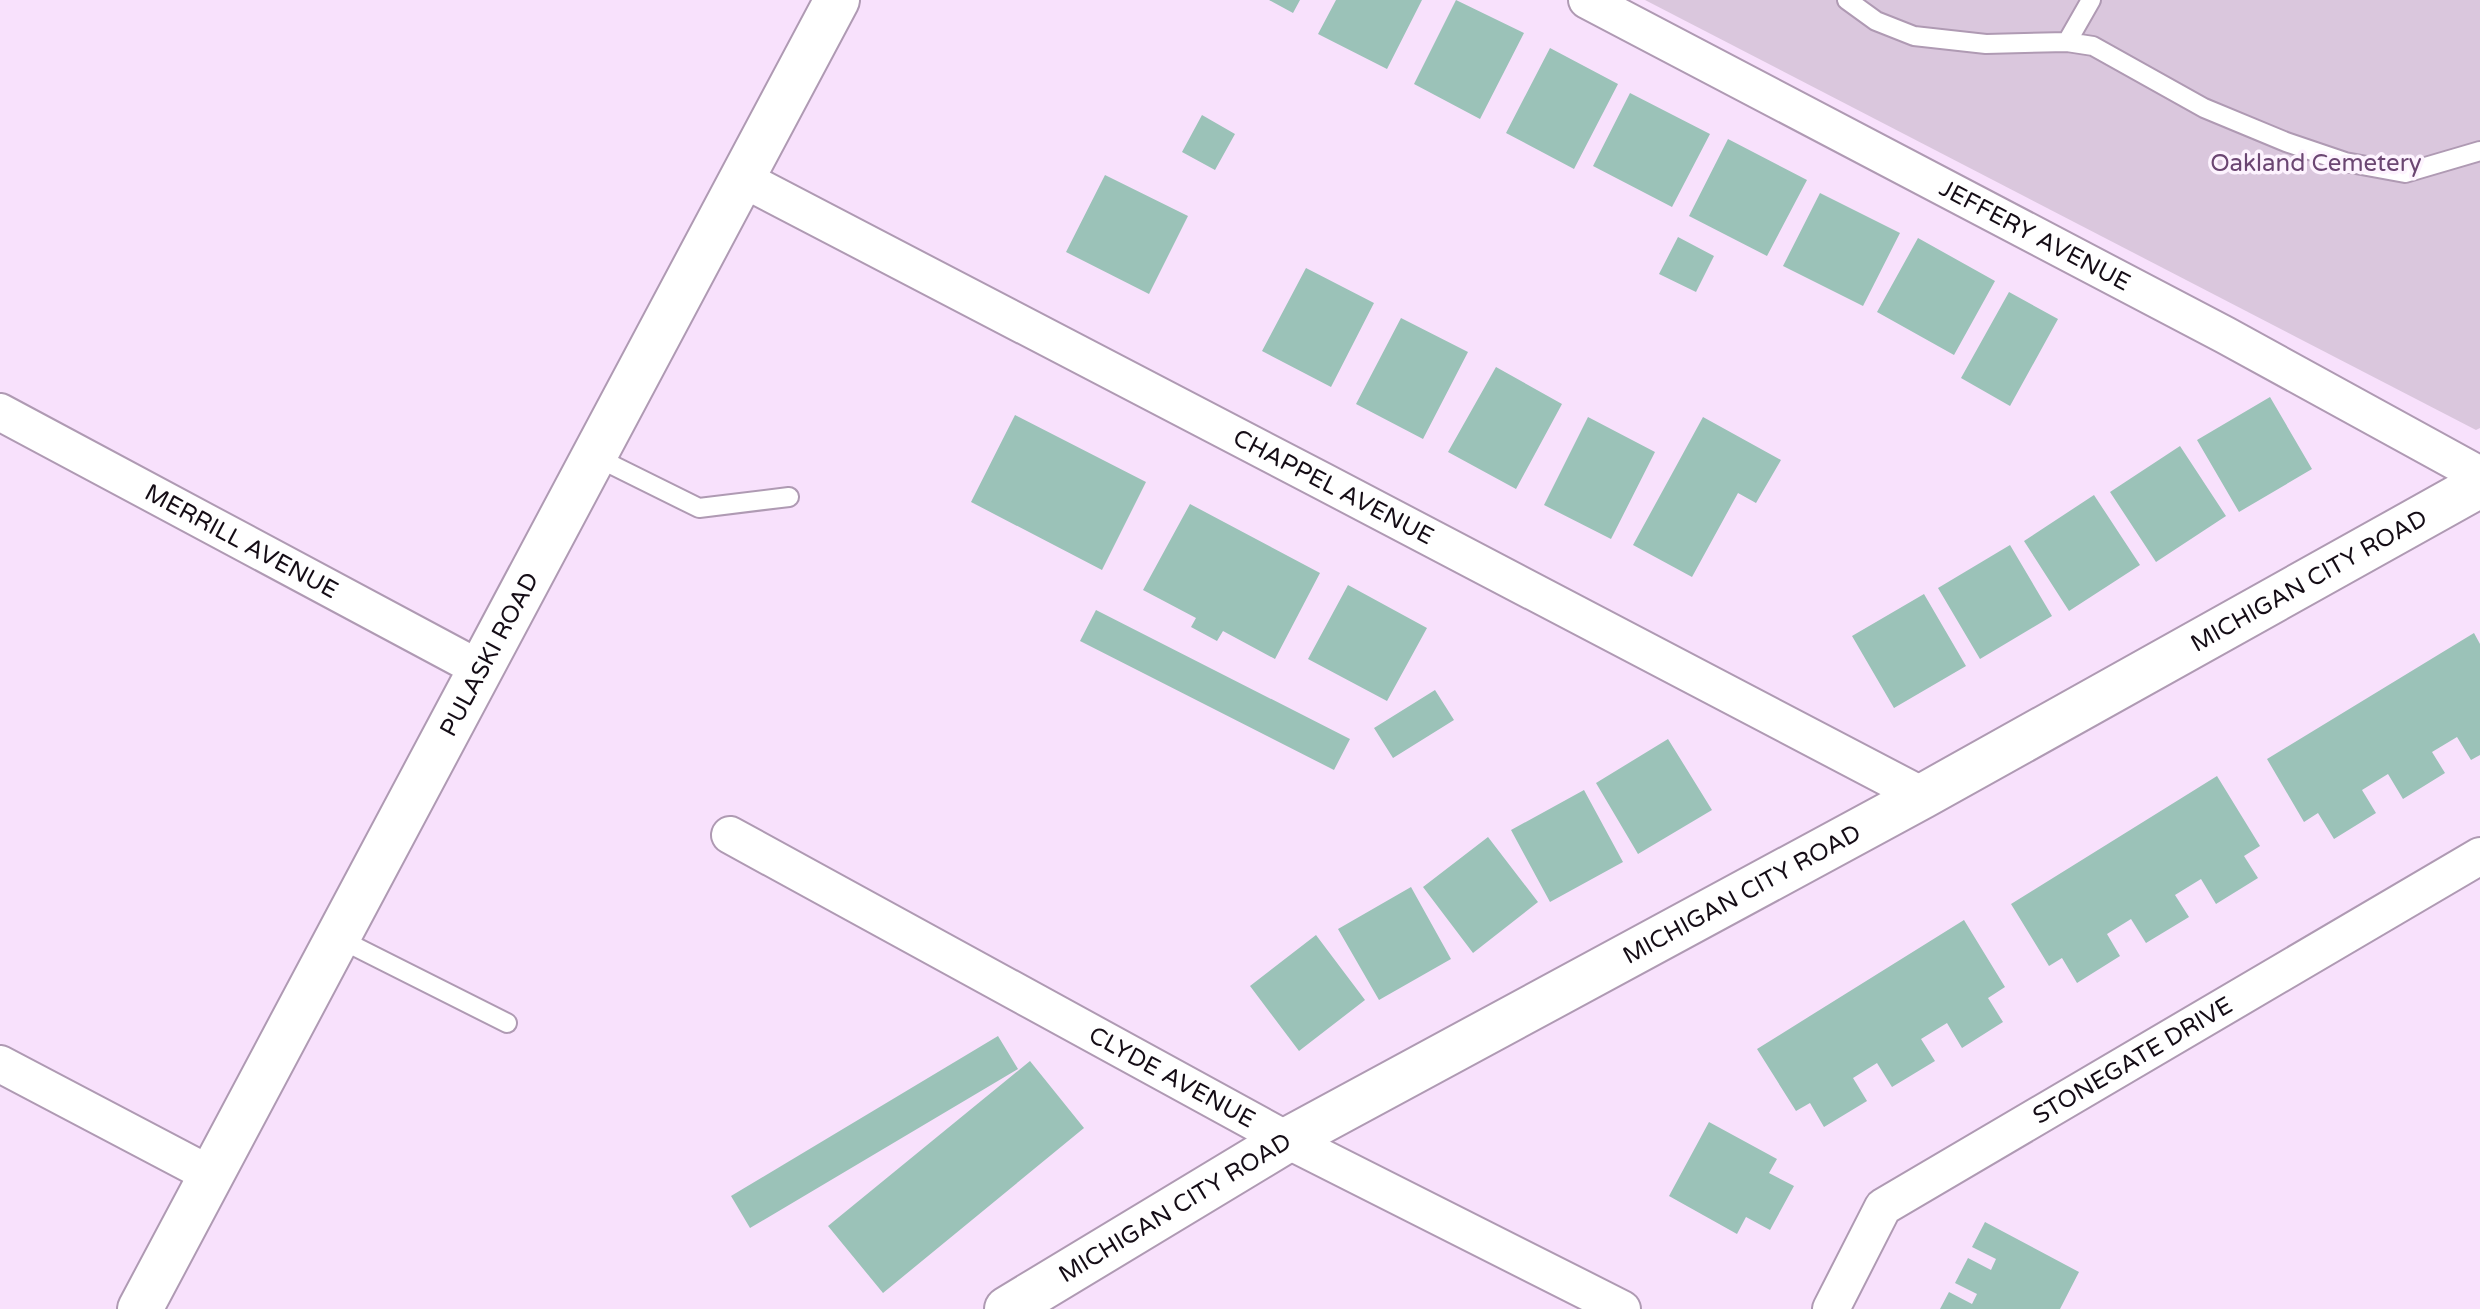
<svg xmlns="http://www.w3.org/2000/svg" width="2480" height="1309" font-family="'Varela Round',sans-serif">
	<style>
		.green { fill: #dac7dd }
		.building { fill: #9bc2b8 }
		.lines { fill: none; stroke-linecap: round; stroke-linejoin: round }
		.lane-casing { stroke: #af9ab3; stroke-width: 22 }
		.street-casing { stroke: #af9ab3; stroke-width: 40 }
		.secondary-casing { stroke: #af9ab3; stroke-width: 48 }
		.lane { stroke: #fff; stroke-width: 18 }
		.street { stroke: #fff; stroke-width: 36 }
		.secondary { stroke: #fff; stroke-width: 44 }
		.labels { text-anchor: middle; dominant-baseline: central; stroke-width: 7; stroke-linejoin: round; paint-order: stroke }
		.park-label { font-size: 24px; fill: #6b4672; stroke: #fdf3fe }
		.street-label { font-size: 24px; fill: #150d16; stroke: #fdf3fe }
	</style>
	<rect width="100%" height="100%" fill="#f8e1fc"/>
	<!-- green -->
	<path class="green" d="M1645,0H2480V428L2476,430Z"/>
	<!-- building -->
	<path class="building" d="M1269,0H1300L1293,13Z
		M1336,0H1422L1387,69L1318,34Z
		M1456,0L1524,33L1480,119L1414,84Z
		M1550,48L1618,84L1574,169L1506,133Z
		M1630,93L1710,134L1672,207L1593,166Z
		M1202,115L1235,134L1215,170L1182,152Z
		M1728,139L1807,180L1767,256L1689,216Z
		M1105,175L1188,216L1149,294L1066,252Z
		M1820,193L1900,233L1863,306L1783,266Z
		M1678,237L1714,256L1696,292L1659,274Z
		M1918,238L1995,281L1954,355L1877,312Z
		M1306,268L1374,303L1331,387L1262,351Z
		M2009,292L2058,319L2010,406L1961,378Z
		M1401,318L1468,352L1423,439L1356,404Z
		M1496,367L1562,404L1516,489L1448,452Z
		M2270,397L2312,469L2239,512L2197,440Z
		M1015,415L1146,482L1102,570L971,502Z
		M1588,417L1655,452L1611,539L1544,505Z
		M1703,417L1781,460L1756,503L1738,493L1692,577L1633,545Z
		M2180,446L2226,516L2156,562L2110,492Z
		M2094,495L2140,565L2069,611L2024,541Z
		M1190,504L1320,573L1275,659L1223,631L1217,641L1191,627L1196,618L1143,590Z
		M2010,545L2052,616L1980,659L1938,588Z
		M1348,585L1427,628L1387,701L1308,659Z
		M1924,594L1966,666L1894,708L1852,636Z
		M1096,610L1350,739L1334,770L1080,641Z
		M2474,633L2480,644V755L2471,760L2457,737L2432,752L2445,773L2403,799L2388,774L2362,790L2376,813L2334,839L2318,813L2304,822L2267,759Z
		M1435,690L1454,720L1393,758L1374,728Z
		M1668,739L1712,810L1638,854L1596,783Z
		M2217,776L2260,846L2244,856L2258,878L2216,904L2201,879L2175,895L2189,917L2146,943L2131,919L2107,934L2120,956L2077,983L2062,958L2049,966L2011,904Z
		M1584,790L1623,862L1550,902L1511,830Z
		M1488,837L1538,902L1473,953L1423,887Z
		M1411,887L1451,959L1379,1000L1338,929Z
		M1964,920L2005,987L1988,998L2003,1022L1962,1048L1947,1023L1921,1039L1935,1061L1892,1087L1877,1063L1853,1078L1867,1101L1824,1127L1810,1103L1796,1111L1757,1049Z
		M1316,935L1365,1000L1299,1051L1250,986Z
		M998,1036L1018,1069L750,1228L731,1196Z
		M1030,1061L1084,1128L883,1293L828,1226Z
		M1709,1122L1777,1159L1769,1173L1794,1186L1770,1230L1746,1217L1737,1234L1669,1196Z
		M1985,1222L2079,1272L2060,1309H1940L1949,1292L1972,1304L1977,1294L1955,1283L1968,1258L1991,1270L1996,1259L1972,1247Z"/>
	<g class="lines">
		<defs>
			<path id="lane" d="M1847,0L1876,21L1914,36L1986,44L2067,42L2093,46L2204,108L2286,142L2345,162L2405,173L2480,151
				M2067,42L2091,0
				M596,457L699,508L789,497
				M336,937L507,1023"/>
			<g id="street">
				<path id="s1" d="M1587,0L2225,335L2480,475"/>
				<path id="s2" d="M743,179C1136,386 1531,587 1923,796"/>
				<path id="s3" d="M0,412L482,670"/>
				<path id="s4" d="M730,835L1287,1140L1622,1309"/>
				<path d="M0,1064L211,1175"/>
				<path id="s5" d="M1831,1309L1883,1207L2480,856"/>
			</g>
			<g id="secondary">
				<path id="s6" d="M140,1309C371,872 607,438 837,0"/>
				<path id="s7" d="M1007,1309L1287,1140L1923,796L2480,485"/>
			</g>
		</defs>
		<!-- lane casing -->
		<use href="#lane" class="lane-casing"/>
		<!-- street casing -->
		<use href="#street" class="street-casing"/>
		<!-- secondary casing -->
		<use href="#secondary" class="secondary-casing"/>
		<!-- lane -->
		<use href="#lane" class="lane"/>
		<!-- street -->
		<use href="#street" class="street"/>
		<!-- secondary -->
		<use href="#secondary" class="secondary"/>
	</g>
	<g class="labels">
		<!-- park labels -->
		<g class="park-label">
			<text x="2316" y="163">Oakland Cemetery</text>
		</g>
		<!-- street labels -->
		<g class="street-label">
			<text stroke="none"><textPath href="#s1" startOffset="506">JEFFERY AVENUE</textPath></text>
			<text stroke="none"><textPath href="#s2" startOffset="666">CHAPPEL AVENUE</textPath></text>
			<text stroke="none"><textPath href="#s3" startOffset="274">MERRILL AVENUE</textPath></text>
			<text stroke="none"><textPath href="#s7" startOffset="1492">MICHIGAN CITY ROAD</textPath></text>
			<text stroke="none"><textPath href="#s6" startOffset="742">PULASKI ROAD</textPath></text>
			<text stroke="none"><textPath href="#s7" startOffset="844">MICHIGAN CITY ROAD</textPath></text>
			<text stroke="none"><textPath href="#s5" startOffset="404">STONEGATE DRIVE</textPath></text>
			<text stroke="none"><textPath href="#s4" startOffset="504">CLYDE AVENUE</textPath></text>
			<text stroke="none"><textPath href="#s7" startOffset="196">MICHIGAN CITY ROAD</textPath></text>
		</g>
	</g>
</svg>
